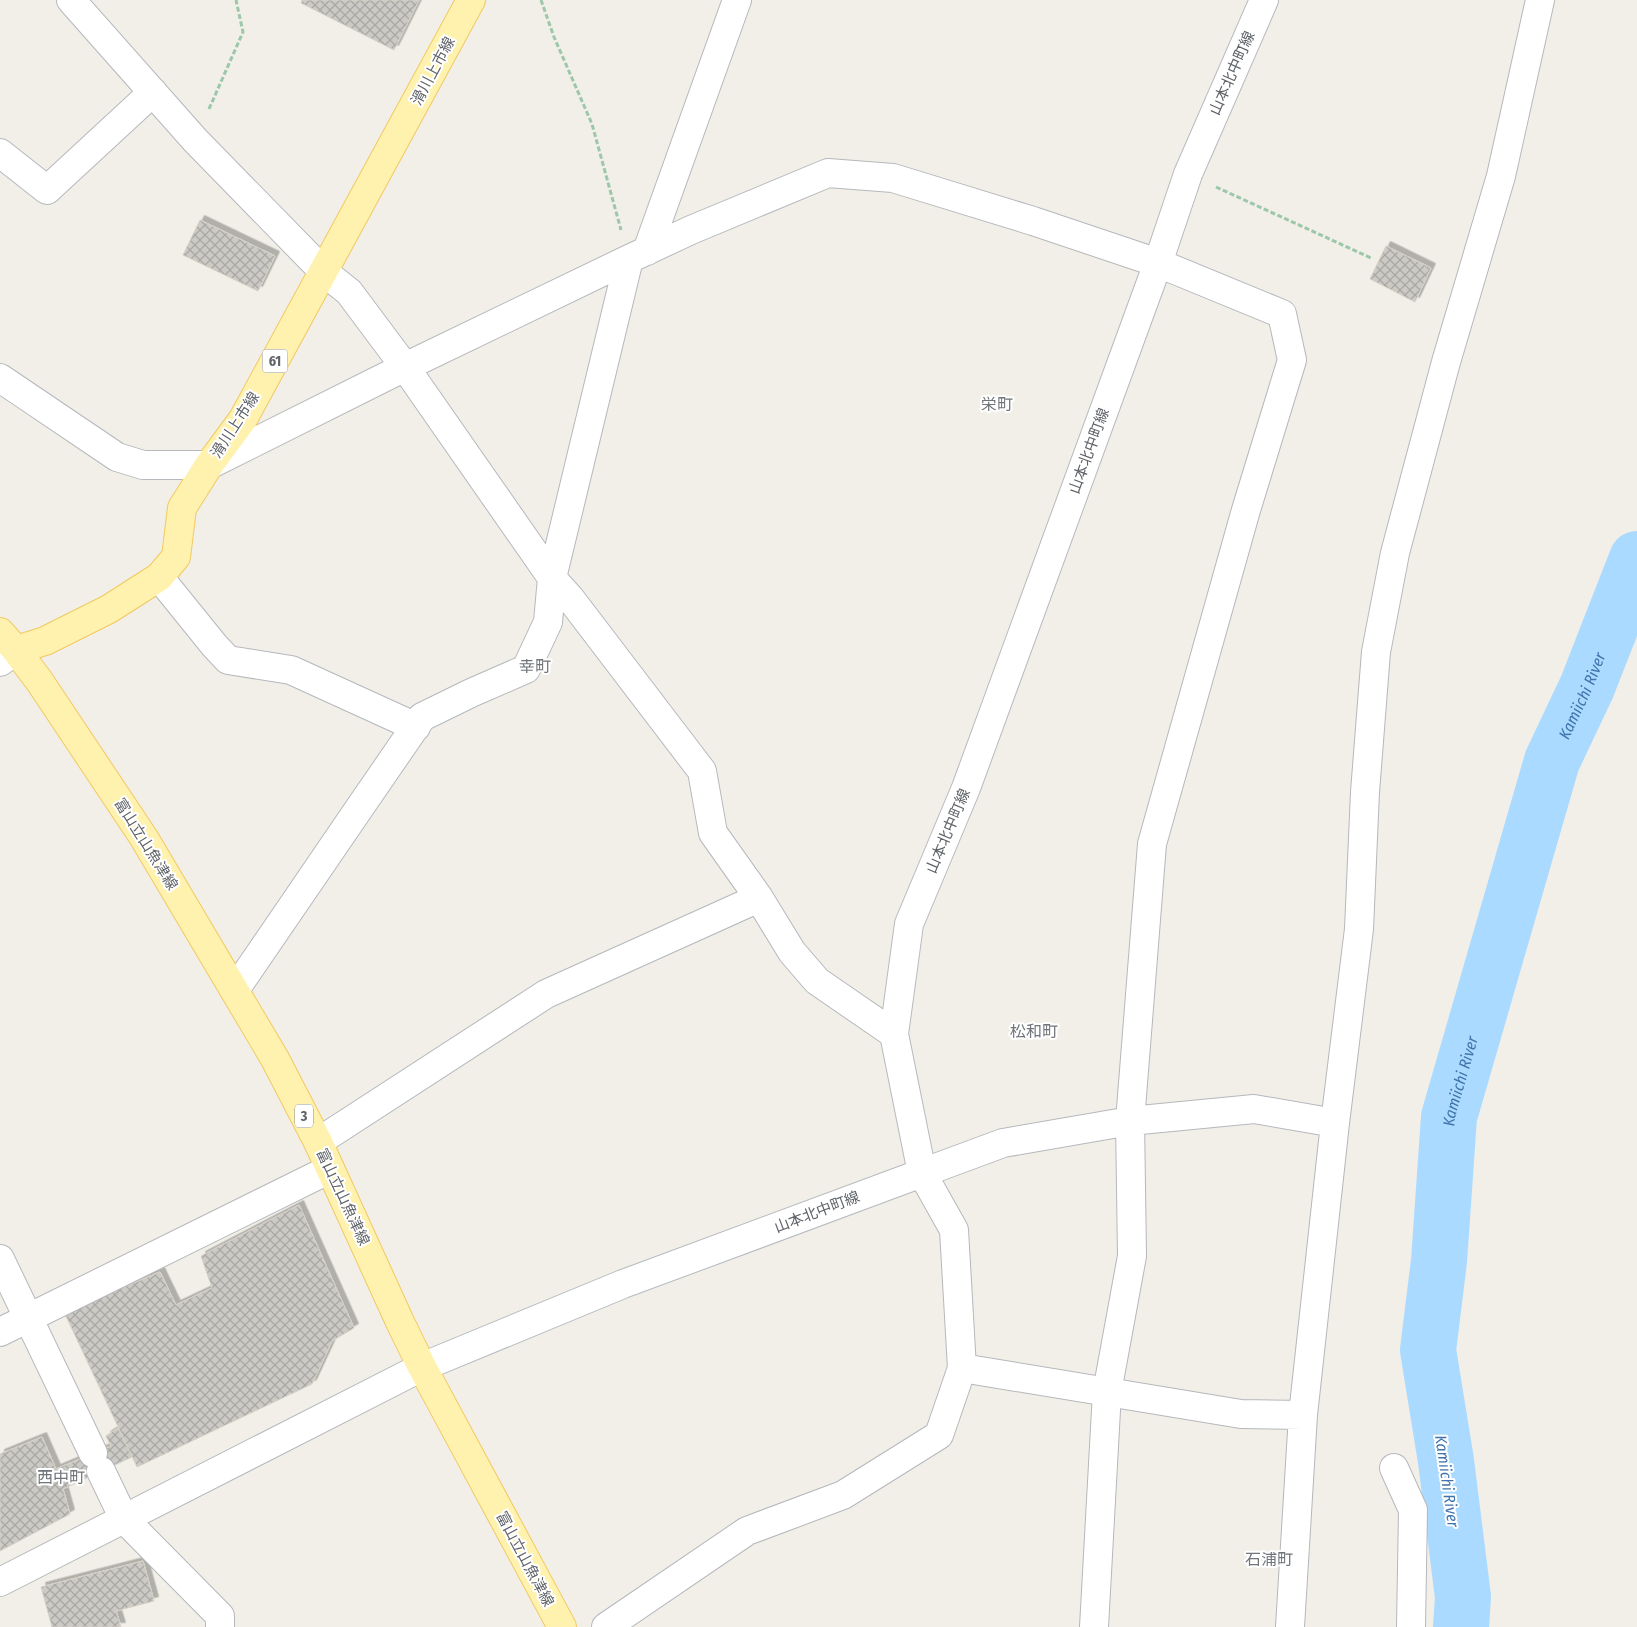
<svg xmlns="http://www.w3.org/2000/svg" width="1637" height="1627" font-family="'Fira Sans Condensed','Noto Sans JP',sans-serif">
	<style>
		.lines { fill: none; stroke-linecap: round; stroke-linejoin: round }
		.river { stroke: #aadaff; stroke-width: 56 }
		.building { fill: url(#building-cross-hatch); stroke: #d6d1c6; filter: url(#shadow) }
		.minor-casing { stroke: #b5b8bc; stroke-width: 30 }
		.tertiary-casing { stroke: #b5b8bc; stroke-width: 30 }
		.secondary-casing { stroke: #b6babf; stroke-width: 30 }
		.primary-casing { stroke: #f2c960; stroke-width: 30 }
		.path { stroke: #9cc7a9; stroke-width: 3; stroke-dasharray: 5 2.5; stroke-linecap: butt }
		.minor { stroke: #fff; stroke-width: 28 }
		.tertiary { stroke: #fff; stroke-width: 28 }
		.secondary { stroke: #fff; stroke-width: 28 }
		.primary { stroke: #fff2af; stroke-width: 28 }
		.labels { text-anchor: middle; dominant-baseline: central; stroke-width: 4; stroke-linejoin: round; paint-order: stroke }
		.shield { fill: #fff; stroke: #8f9295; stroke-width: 1 }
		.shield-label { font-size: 14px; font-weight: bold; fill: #5f6368 }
		.street-label { font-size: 15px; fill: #5f6368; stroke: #fff }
		.neighbourhood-label { font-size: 16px; fill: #70757a; stroke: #fff }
		.water-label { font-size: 16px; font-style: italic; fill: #4174aa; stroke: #fff }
	</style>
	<defs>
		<pattern id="building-cross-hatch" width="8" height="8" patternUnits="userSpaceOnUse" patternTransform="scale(1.25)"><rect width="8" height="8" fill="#cccac5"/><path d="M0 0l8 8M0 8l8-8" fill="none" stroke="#a9a8a4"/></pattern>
		<filter id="shadow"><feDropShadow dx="4.5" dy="-4.5" stdDeviation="0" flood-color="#0004"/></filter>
	</defs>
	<rect width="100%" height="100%" fill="#f1efe8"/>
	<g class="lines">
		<!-- river -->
		<path class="river" id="s1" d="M1461,1627L1463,1597L1446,1461L1428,1350L1439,1261L1449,1117L1552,761L1587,687L1637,559"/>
	</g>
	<!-- building -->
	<path class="building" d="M302,0H419L394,50L301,3Z
		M200,220L275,256L258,291L183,255Z
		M1386,246L1431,268L1415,302L1370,279Z
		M299,1205L354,1328L332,1341L312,1384L137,1467L64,1312L160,1272L176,1305L212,1288L201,1256Z
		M118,1428L132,1457L63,1489L70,1514L0,1551V1454L42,1437L56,1469L111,1446L106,1436Z
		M143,1561L154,1601L116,1611L121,1627H52L41,1587Z"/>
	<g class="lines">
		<defs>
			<path id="minor" d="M71,0L195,140L324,272L349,292L405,367L552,578L570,598L702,771L713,833L759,898
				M0,153L47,190L153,92
				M647,251L737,0
				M0,378L117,457L143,465H209L405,367L629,259L691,230L828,173L893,178L1033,221L1158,263L1282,314L1292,360L1246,510L1152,844L1130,1121L1132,1256L1107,1392L1094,1627
				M159,577L214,645L228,660L291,670L416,727
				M0,662L16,650
				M235,990L356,813L422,717L471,693L526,669L548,622L552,578L629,259
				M318,1142L546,994L759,898L792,952L817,981L894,1034
				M0,1259L93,1453
				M0,1332L330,1169
				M962,1368L954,1230L922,1173L1003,1143L1130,1121L1254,1109L1335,1123
				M1394,1468L1413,1510L1411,1627
				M101,1471L124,1519L220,1616V1627
				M606,1627L747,1531L843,1495L939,1435L962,1368L1241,1414L1303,1415
				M1290,1627L1303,1415L1335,1123L1359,929L1365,792L1376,652L1395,553L1446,362L1501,176L1540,0"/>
			<path id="tertiary" d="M0,1582L422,1367"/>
			<path id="secondary" d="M422,1367L623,1284L922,1173L894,1034L909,924L966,788L1158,263L1188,174L1264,0"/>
			<path id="primary" d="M0,632L16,650L40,682L144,838L275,1059L318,1142L400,1322L422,1367L562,1627
				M16,650L45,641L109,609L159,577L176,557L182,508L209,465L243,419L471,0"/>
		</defs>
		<!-- minor casing -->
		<use href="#minor" class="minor-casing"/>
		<!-- tertiary casing -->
		<use href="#tertiary" class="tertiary-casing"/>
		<!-- secondary casing -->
		<use href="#secondary" class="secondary-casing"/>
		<!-- primary casing -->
		<use href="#primary" class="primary-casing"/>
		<!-- path -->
		<path class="path" d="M541,0L554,37L592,124L621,230
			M209,109L243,32L236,0
			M1216,187L1371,258"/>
		<!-- minor -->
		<use href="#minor" class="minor"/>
		<!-- tertiary -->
		<use href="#tertiary" class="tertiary"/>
		<!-- secondary -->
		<use href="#secondary" class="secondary"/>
		<!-- primary -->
		<use href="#primary" class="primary"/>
	</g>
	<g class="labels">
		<!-- shield labels -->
		<g class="shield">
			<rect x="262.5" y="349.5" width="25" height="23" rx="4"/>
			<rect x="295" y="1104.5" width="18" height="23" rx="4"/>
		</g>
		<g class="shield-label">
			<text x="275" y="361">61</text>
			<text x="304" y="1116">3</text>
		</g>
		<!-- street labels -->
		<g class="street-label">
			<text transform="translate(433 71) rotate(-62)">滑川上市線</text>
			<text transform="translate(1232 73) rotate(-66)">山本北中町線</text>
			<text transform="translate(235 425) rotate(-57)">滑川上市線</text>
			<text transform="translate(1089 451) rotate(-70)">山本北中町線</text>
			<text transform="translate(948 831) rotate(-67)">山本北中町線</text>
			<text transform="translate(146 844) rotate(58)">富山立山魚津線</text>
			<text transform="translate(343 1197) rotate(65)">富山立山魚津線</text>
			<text transform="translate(817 1212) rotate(-21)">山本北中町線</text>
			<text transform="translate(525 1559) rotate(62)">富山立山魚津線</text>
		</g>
		<!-- neighbourhood labels -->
		<g class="neighbourhood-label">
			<text x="997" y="404">栄町</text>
			<text x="535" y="666">幸町</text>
			<text x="1034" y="1031">松和町</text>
			<text x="61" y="1477">西中町</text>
			<text x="1269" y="1559">石浦町</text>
		</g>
		<!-- water labels -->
		<g class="water-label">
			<text stroke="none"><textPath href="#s1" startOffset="956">Kamiichi River</textPath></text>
			<text stroke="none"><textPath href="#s1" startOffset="551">Kamiichi River</textPath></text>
			<text transform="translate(1447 1481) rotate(82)">Kamiichi River</text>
		</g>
	</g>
</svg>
